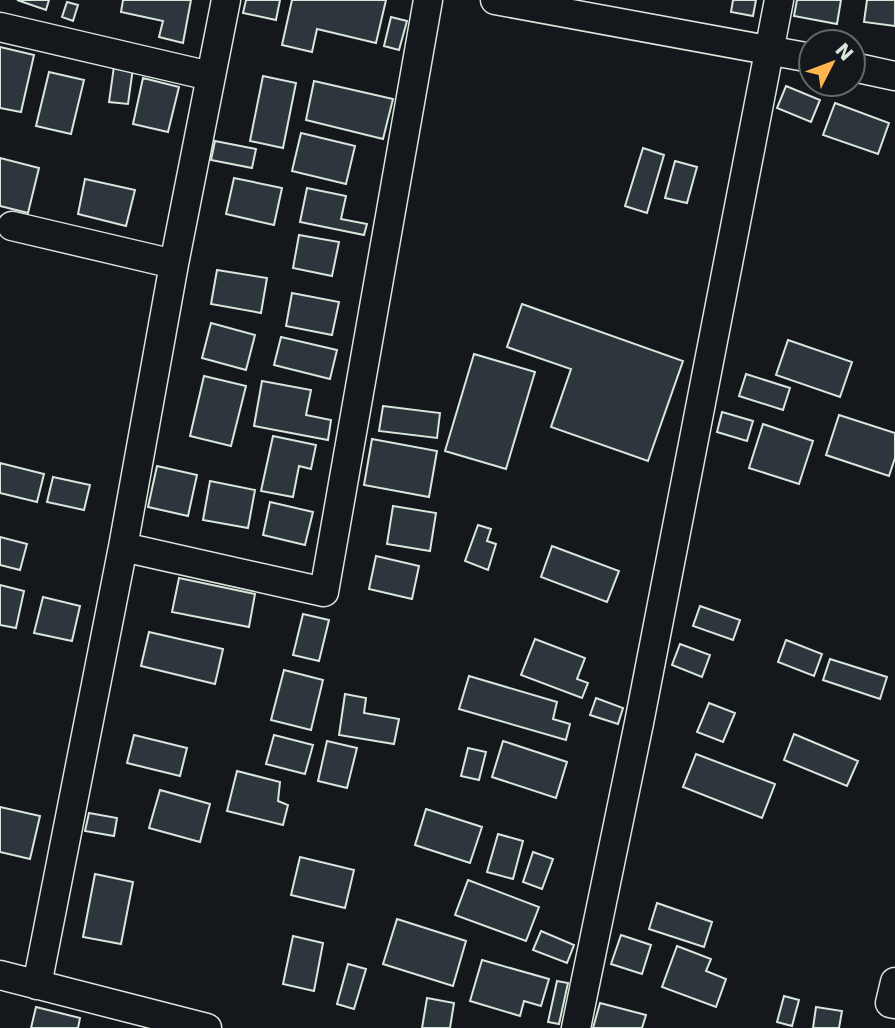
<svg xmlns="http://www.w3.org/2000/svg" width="895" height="1028" font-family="'DejaVu Sans',sans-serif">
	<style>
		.building { fill: #2c363c; stroke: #d8e6dc; stroke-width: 2 }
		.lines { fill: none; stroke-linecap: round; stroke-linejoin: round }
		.minor-casing { stroke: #d8e6dc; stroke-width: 31 }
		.minor { stroke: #14181c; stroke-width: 28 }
	</style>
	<rect width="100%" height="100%" fill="#14181c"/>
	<!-- building -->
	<path class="building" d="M17,0H49L46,10Z
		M123,0H191L183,43L159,37L163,21L121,12Z
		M246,0H280L276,20L243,13Z
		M292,0H386L376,43L317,29L312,52L282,45Z
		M733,0H756L753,16L731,12Z
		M797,0H841L837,24L794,16Z
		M867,0H895V26L864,22Z
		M67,2L78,5L73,21L62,17Z
		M391,17L407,21L399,50L384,46Z
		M0,47L34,55L21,112L0,108Z
		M114,66L133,68L128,104L109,102Z
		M49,72L84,80L71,134L36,126Z
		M263,76L296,83L283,148L250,141Z
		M143,78L179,87L168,132L133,124Z
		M314,81L393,99L383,139L306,120Z
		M786,86L820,100L811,122L777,108Z
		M835,103L889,123L878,154L823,135Z
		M301,133L355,146L346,184L292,171Z
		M215,141L256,149L252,168L211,160Z
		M643,148L664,155L647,213L625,206Z
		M0,158L39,168L28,213L0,206Z
		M675,161L697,167L687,203L665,198Z
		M234,178L282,188L274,225L226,214Z
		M85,179L135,190L126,226L78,214Z
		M307,188L346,196L341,219L367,224L364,235L300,222Z
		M299,235L339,242L332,276L293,268Z
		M217,270L267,278L261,313L211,304Z
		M292,293L339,302L332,335L286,326Z
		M522,304L683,361L648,461L551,427L571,369L507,347Z
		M211,323L255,335L246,370L202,358Z
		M281,337L337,350L330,379L274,365Z
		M788,340L852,362L840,397L776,375Z
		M474,354L535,372L506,469L445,451Z
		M746,374L790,388L783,410L739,396Z
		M204,376L246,386L231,446L190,436Z
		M262,381L311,390L306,415L331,420L328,440L254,426Z
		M383,406L440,413L437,438L379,431Z
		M722,412L753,421L747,441L717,432Z
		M839,415L895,433V458L889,476L826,455Z
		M763,424L813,441L799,484L749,468Z
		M273,436L316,445L311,469L299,466L293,497L261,491Z
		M372,439L437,451L429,497L364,485Z
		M0,463L44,474L37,502L0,493Z
		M157,466L197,475L188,516L148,507Z
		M53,477L90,485L84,510L47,502Z
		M210,481L255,490L248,528L203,520Z
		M270,502L313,512L305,545L263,535Z
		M393,506L436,513L430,551L387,544Z
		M478,525L491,529L487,541L496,544L488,570L465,561Z
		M0,537L27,544L20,570L0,565Z
		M552,546L619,571L607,602L541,577Z
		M376,556L419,566L412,599L369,589Z
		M179,578L255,594L249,627L172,612Z
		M0,585L24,591L16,628L0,625Z
		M43,597L80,606L72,641L34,633Z
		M700,606L740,620L733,640L693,626Z
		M303,614L329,620L319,661L293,655Z
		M149,632L223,649L215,684L141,666Z
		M535,639L585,658L577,679L588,683L582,698L521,675Z
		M786,640L822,654L814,676L778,662Z
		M680,644L710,655L702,677L672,665Z
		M830,659L887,677L880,699L823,680Z
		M284,670L323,680L311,730L271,720Z
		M469,676L557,702L553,719L570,724L566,740L459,709Z
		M345,694L366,698L364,713L399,719L394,744L339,735Z
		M596,698L623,708L618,724L590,715Z
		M709,703L735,713L723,742L697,732Z
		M794,734L858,761L847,786L784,760Z
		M134,735L187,748L180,776L127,763Z
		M274,735L313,745L305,774L266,764Z
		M327,741L357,748L347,788L318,781Z
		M503,741L567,762L556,798L492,777Z
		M468,748L486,752L479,780L461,776Z
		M696,754L775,784L762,818L683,787Z
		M237,771L280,782L278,801L288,805L283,825L227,811Z
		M160,790L210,804L200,842L149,828Z
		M0,807L40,816L30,859L0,852Z
		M426,809L482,827L470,863L415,845Z
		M89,813L117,818L114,836L85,831Z
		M498,834L523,841L513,879L487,872Z
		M533,852L553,859L542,889L523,882Z
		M300,857L354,870L345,908L291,895Z
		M95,874L133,882L121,944L83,937Z
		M468,880L539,907L526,941L455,915Z
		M657,903L712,922L704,947L649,929Z
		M397,919L466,941L453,986L383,964Z
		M541,931L574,945L567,963L533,950Z
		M621,935L651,945L642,974L611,964Z
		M293,936L323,943L314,991L283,984Z
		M677,946L711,959L706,971L726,979L716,1007L662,987Z
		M482,960L549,979L541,1006L524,1001L520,1016L470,1001Z
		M348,964L366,969L354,1009L337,1004Z
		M557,981L568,983L559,1024L548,1022Z
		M784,996L799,1000L792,1026L777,1022Z
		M427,998L454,1003L450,1028H422Z
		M600,1003L646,1015L642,1028H593Z
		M36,1007L80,1018L78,1028H31Z
		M816,1007L842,1011L839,1028H813Z"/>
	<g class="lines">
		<defs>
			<path id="minor" d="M495,0L811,58
				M0,27L210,76
				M853,67L895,76
				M12,226L174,264
				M123,547L324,592L428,0
				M0,975L207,1028
				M895,982L890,1003L895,1004
				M37,985L123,547L174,264L226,0
				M576,1028L639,723L779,0"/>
		</defs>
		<!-- minor casing -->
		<use href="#minor" class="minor-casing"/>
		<!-- minor -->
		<use href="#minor" class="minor"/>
	</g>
	<!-- north arrow -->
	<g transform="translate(832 63) rotate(48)"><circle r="33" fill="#14181c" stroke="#626a69" stroke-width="2"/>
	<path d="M0-5L12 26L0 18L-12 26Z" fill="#ffb74d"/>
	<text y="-10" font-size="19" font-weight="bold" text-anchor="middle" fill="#d8e6dc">N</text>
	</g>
</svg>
